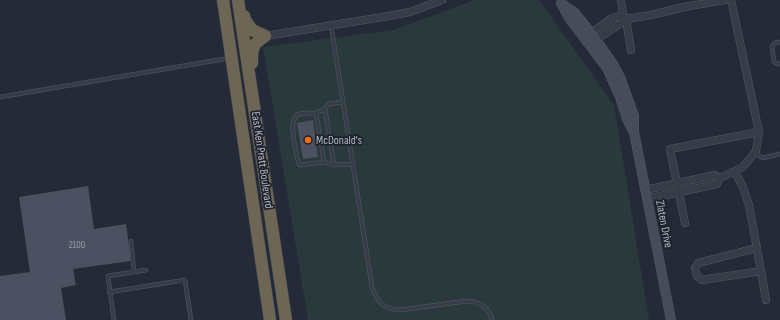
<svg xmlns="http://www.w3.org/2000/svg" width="780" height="320" font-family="'Sofia Sans Condensed',sans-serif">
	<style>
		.green { fill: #2a3a3c }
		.building { fill: #4b5160 }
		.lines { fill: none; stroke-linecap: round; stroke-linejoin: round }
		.lane-casing { stroke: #555a65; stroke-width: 4.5 }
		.street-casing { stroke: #555a65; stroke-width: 8 }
		.secondary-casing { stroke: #555a65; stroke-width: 10 }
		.highway-casing { stroke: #424752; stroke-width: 13 }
		.lane { stroke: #373d48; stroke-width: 3.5 }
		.street { stroke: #373d48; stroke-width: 7 }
		.secondary { stroke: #464c5a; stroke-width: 9 }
		.highway { stroke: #6d6655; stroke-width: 12 }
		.food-dot { fill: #e8710a; stroke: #1d222c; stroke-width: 1.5 }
		.labels { text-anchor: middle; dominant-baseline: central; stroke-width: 3.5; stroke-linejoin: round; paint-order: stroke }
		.number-label { font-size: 10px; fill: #989eab }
		.poi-label { font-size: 12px; fill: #b2b7c4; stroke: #1d222c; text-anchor: start }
		.street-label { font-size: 12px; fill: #b2b7c4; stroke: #1d222c }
	</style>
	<rect width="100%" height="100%" fill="#242a37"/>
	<!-- green -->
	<path class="green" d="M475,0H539L614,105L649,320H308L263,47L393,30Z"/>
	<!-- building -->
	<path class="building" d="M313,120L318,157L303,159L297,123Z
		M88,186L94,229L126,224L131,261L73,269L76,285L61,288L66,320H0V276L30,272L19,197Z"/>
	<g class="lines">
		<defs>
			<path id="lane" d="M331,25L372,287C378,303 383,309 400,310L467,301C480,302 489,307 492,320
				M780,42L775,43L772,46L774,62L778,64H780
				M0,97L230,58
				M343,102L328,104L325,109L316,113L324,162L334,165L352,164
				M325,109L334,165
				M316,113C311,113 302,112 297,115C294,117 294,120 293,123C292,131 296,159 300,165H302L324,162
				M754,153L763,158L780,154
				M131,241L134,272
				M109,292L185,280L191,320
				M114,320L108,276L146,270"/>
			<path id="street" d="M621,0L623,15L626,19L631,50
				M591,33L612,18L623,15
				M265,36L383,17L410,12L442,0
				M596,40L617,26L626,19L651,15L684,7L725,0
				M735,172L742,185L749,205L761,271L702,280L697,276L695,268L698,263L757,248
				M645,190L715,175L720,178
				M647,199L717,184L720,178L743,167L756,151L759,132
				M685,223L670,149L759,132L731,0
				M761,271L766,300"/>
			<path id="secondary" d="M561,3L574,12L591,33L613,64L620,77L634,116V132L671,320
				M562,5L569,18L607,68L620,97L627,119L633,131"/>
			<path id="highway" d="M223,0L270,320
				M238,0L286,320
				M244,16L245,20L252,30L265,36
				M252,63C252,47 252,45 265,36"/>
		</defs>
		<!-- lane casing -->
		<use href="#lane" class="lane-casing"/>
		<!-- street casing -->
		<use href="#street" class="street-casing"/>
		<!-- secondary casing -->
		<use href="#secondary" class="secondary-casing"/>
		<!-- highway casing -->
		<use href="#highway" class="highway-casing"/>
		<!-- lane -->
		<use href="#lane" class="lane"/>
		<!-- street -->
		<use href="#street" class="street"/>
		<!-- secondary -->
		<use href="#secondary" class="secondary"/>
		<!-- highway -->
		<use href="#highway" class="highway"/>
	</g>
	<!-- markers -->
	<circle class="food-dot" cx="308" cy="140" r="4"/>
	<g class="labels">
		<!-- number labels -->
		<g class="number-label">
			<text x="77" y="245">2100</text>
		</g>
		<!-- poi labels -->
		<g class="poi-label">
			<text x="316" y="140">McDonald's</text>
		</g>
		<!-- street labels -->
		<g class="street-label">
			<text transform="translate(262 160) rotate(82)">East Ken Pratt Boulevard</text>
			<text transform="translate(664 224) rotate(79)">Zlaten Drive</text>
		</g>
	</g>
</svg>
